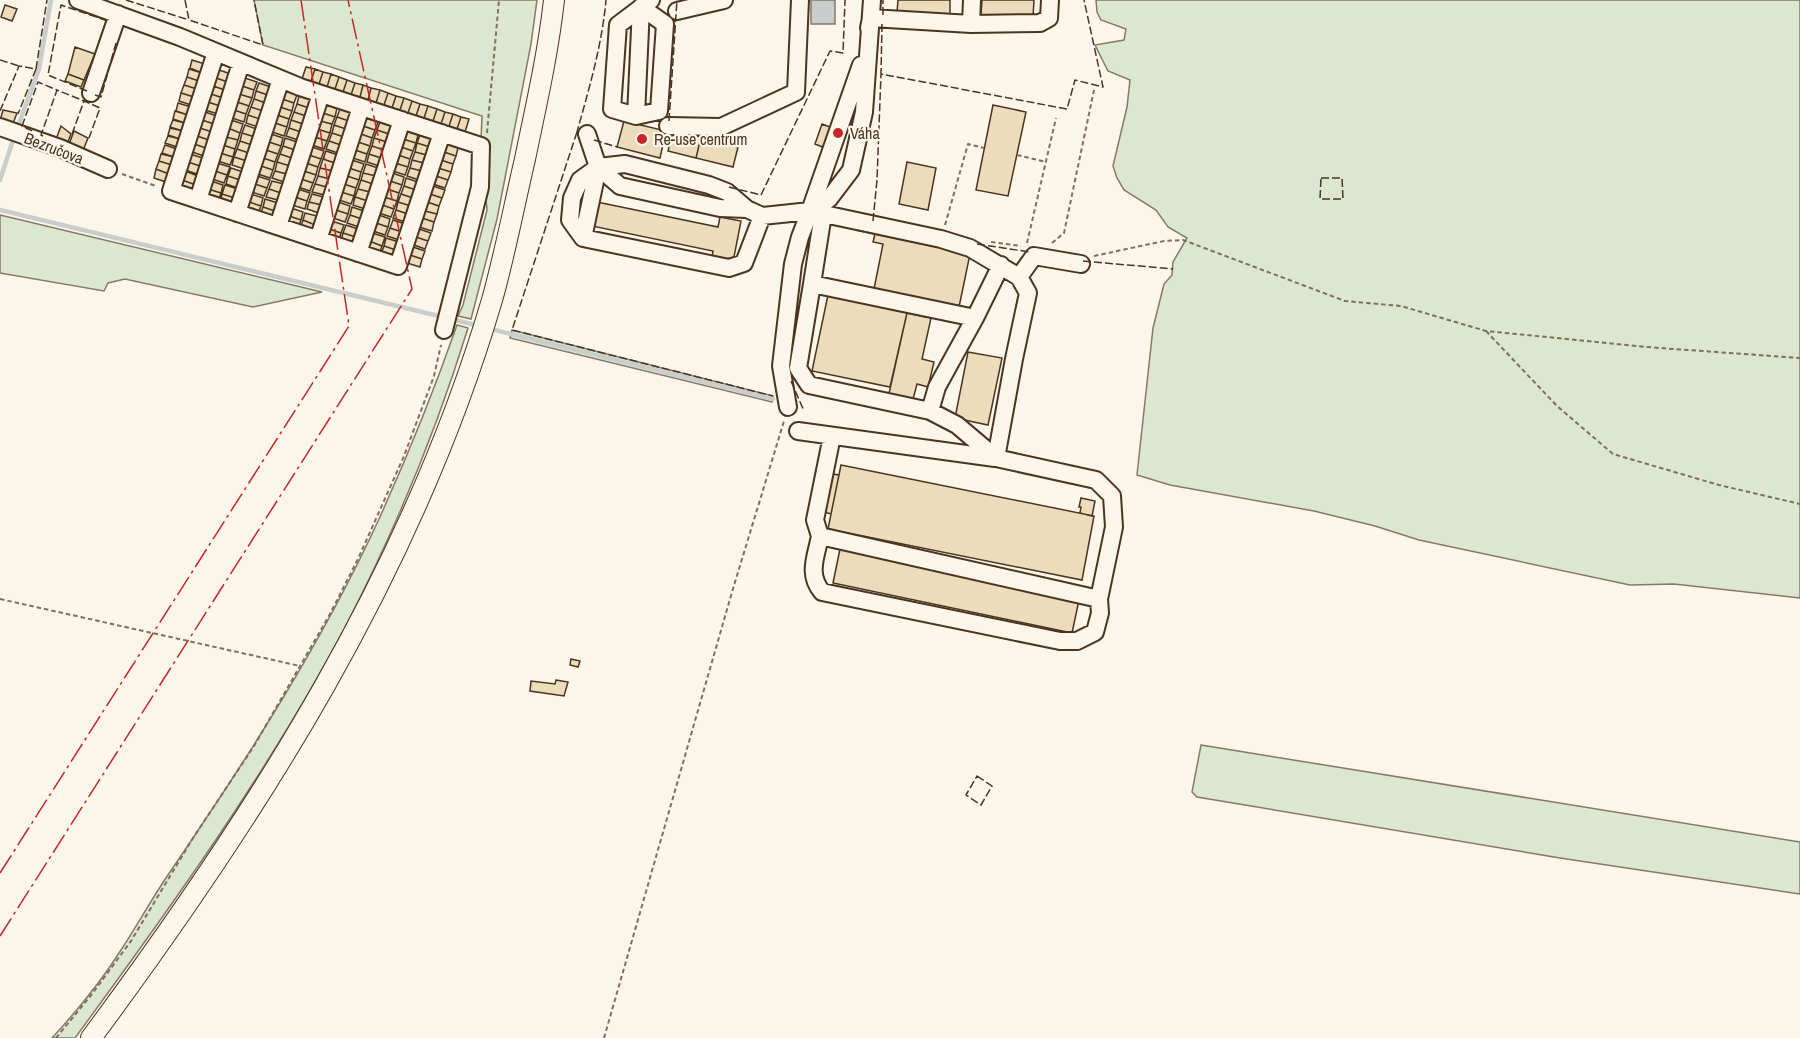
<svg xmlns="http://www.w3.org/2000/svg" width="1800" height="1038" font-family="'Archivo Narrow',sans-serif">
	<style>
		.green { fill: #dce7d0; stroke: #887966; stroke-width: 1.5 }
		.water { fill: #c9cecd; stroke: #887966; stroke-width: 1.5 }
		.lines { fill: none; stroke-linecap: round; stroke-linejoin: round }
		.stream { stroke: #c9cecd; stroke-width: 4.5 }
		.building { fill: #ecdcbc; stroke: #4a3520; stroke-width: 1.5 }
		.minor-casing { stroke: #4a3520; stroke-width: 20 }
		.major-casing { stroke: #4a3520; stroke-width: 22 }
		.path { stroke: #7f6f5c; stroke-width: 2; stroke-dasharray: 4.5 3; stroke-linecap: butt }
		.minor { stroke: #fbf6e9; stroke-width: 16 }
		.major { stroke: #fbf6e9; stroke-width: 20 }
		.fence { stroke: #4a3520; stroke-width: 1.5; stroke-dasharray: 8 3; stroke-linecap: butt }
		.power { stroke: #c62828; stroke-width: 1.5; stroke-dasharray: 21 4.5 3 4.5; stroke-linecap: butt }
		.poi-dot { fill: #c62828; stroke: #fbf6e9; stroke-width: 2 }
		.labels { text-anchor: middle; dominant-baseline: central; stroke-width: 4.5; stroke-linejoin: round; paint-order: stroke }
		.poi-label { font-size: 16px; fill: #4a3520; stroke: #fbf6e9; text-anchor: start }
		.street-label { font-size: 16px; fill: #4a3520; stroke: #fbf6e9 }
	</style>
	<rect width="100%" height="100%" fill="#fbf6e9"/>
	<!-- green -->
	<path class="green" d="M254,0H537L531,44L497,219L471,319L458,316L463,305L487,210L481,140L482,116L263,45Z
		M1096,0H1800V598L1674,584L1630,585L1419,540L1375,526L1314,511L1170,485L1137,475L1153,328L1164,284L1172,275L1173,262L1187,238L1168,227L1156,210L1124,190L1117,178L1113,166L1127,107L1130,80L1108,71L1095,45L1124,40L1126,29L1101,20L1097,12Z
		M0,215L322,292L253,307L125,279L108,283L104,291L0,273Z
		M457,325L468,328C436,432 394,533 344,629C267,774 171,907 75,1038H52C76,1012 100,983 119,953C137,926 152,898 170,872C247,759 322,643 379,519C408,455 434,391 457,325Z
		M512,330L773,396L772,402L510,338Z
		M1201,745L1800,842V894L1560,858L1197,797L1192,792Z"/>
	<!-- water -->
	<path class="water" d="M811,0H835V24H811Z"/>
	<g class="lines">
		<!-- stream -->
		<path class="stream" d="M17,129L39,69L51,0
			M0,180L14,137
			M0,210L443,317
			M451,319L479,326
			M487,328L773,399"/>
	</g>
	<!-- building -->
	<path class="building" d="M898,0H950V14L897,12Z
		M982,0H1034L1033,17L981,15Z
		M5,5L17,9L12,21L1,17Z
		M75,47L95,54L84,80L68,74Z
		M192,60L205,64L202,73L190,68Z
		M306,67L315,69L311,81L302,79Z
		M189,69L202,73L199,81L187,77Z
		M315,69L323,72L319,84L311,81Z
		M219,70L231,74L228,82L216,78Z
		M323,72L331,74L327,87L319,84Z
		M68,74L84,80L81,87L65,81Z
		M331,74L339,77L335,89L327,87Z
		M187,77L199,81L197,89L184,85Z
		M339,77L347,80L343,92L335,89Z
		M216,78L228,82L225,90L213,86Z
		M245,78L257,82L254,90L242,86Z
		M347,80L355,83L351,95L343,92Z
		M259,83L271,87L268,95L256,91Z
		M355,83L363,85L360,97L351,95Z
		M184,85L197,89L194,97L181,93Z
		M363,85L371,88L368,100L360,97Z
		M213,86L225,90L223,98L211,94Z
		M242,86L254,90L252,98L239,94Z
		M371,88L380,90L376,103L368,100Z
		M380,90L388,93L384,105L376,103Z
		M256,91L268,95L266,103L254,99Z
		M285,91L297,95L294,103L282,99Z
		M181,93L194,97L191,105L179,101Z
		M388,93L396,96L392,108L384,105Z
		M211,94L223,98L220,106L208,102Z
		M239,94L252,98L249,106L237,102Z
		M299,96L311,100L309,108L297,104Z
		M396,96L404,98L400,110L392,108Z
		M404,98L412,101L408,113L400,110Z
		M254,99L266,103L263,111L251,107Z
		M282,99L294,103L292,111L280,107Z
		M412,101L420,104L416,116L408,113Z
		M208,102L220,106L218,114L205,110Z
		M237,102L249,106L246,114L234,110Z
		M178,103L191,107L188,115L176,111Z
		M297,104L309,108L306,116L294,112Z
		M325,104L337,108L335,117L323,113Z
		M420,104L428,106L424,118L416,116Z
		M993,105L1026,112L1008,196L976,190Z
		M428,106L437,109L433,121L424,118Z
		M251,107L263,111L260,119L248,115Z
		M280,107L292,111L289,119L277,115Z
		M340,109L352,113L349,121L337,117Z
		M437,109L445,112L441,124L433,121Z
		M3,110L17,113L12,126L0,121Z
		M234,110L246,114L244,122L232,118Z
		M175,111L188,115L185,123L173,119Z
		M205,112L217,116L214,124L202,120Z
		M294,112L306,116L303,124L291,120Z
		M445,112L453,114L449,126L441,124Z
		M323,113L335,117L332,124L320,121Z
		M453,114L461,117L457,129L449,126Z
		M248,115L260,119L258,127L246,123Z
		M277,115L289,119L287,127L275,123Z
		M337,117L349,121L346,129L334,125Z
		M461,117L469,119L465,132L457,129Z
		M366,118L378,122L375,130L363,126Z
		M173,120L185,123L183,131L170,127Z
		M202,120L214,124L212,132L200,128Z
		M231,120L243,124L240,133L228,128Z
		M291,120L303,124L301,132L289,128Z
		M320,121L332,124L330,133L317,129Z
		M624,121L666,131L660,158L617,147Z
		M380,122L392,126L389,134L377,130Z
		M275,123L287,127L284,136L272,132Z
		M822,124L835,129L825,148L815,144Z
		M245,125L257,129L255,137L242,133Z
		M334,125L346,129L344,137L332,133Z
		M61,126L71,134L66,147L55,142Z
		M363,126L375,130L372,138L361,134Z
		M170,128L183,131L180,139L168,135Z
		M200,128L212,132L209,140L197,136Z
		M228,128L240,133L238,140L226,137Z
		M289,128L301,132L298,140L286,136Z
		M317,129L330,133L327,141L315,137Z
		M377,130L389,134L387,142L374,138Z
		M673,130L701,137L696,158L668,151Z
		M74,131L88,138L82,153L68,147Z
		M406,131L418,135L416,143L403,139Z
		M242,133L255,137L252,145L240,141Z
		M332,133L344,137L341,145L329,141Z
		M271,134L283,138L281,146L269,142Z
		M361,134L372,138L370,146L358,142Z
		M420,135L432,139L430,147L417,143Z
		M168,136L180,139L177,147L165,143Z
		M197,136L209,140L206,148L194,144Z
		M226,137L238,140L235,149L223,145Z
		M315,137L327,141L324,149L312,145Z
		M701,137L738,147L733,167L696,158Z
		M285,138L297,142L295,150L283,146Z
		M374,138L387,142L384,150L372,146Z
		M403,139L416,143L413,151L401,147Z
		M240,141L252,145L249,153L237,149Z
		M329,141L341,145L338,153L326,149Z
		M269,142L281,146L278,154L266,150Z
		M358,142L370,146L367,154L355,150Z
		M417,143L430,147L427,155L415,152Z
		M194,144L206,148L204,156L192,152Z
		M446,144L458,148L456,156L444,152Z
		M165,145L177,149L174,157L162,153Z
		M223,145L235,149L233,157L220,153Z
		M283,146L295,150L292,158L280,154Z
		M372,146L384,150L381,158L369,154Z
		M312,147L324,151L321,159L309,155Z
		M401,147L413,151L410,159L398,155Z
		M237,149L249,153L247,161L234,157Z
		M266,150L278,154L275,162L263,158Z
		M355,150L367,154L365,162L353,158Z
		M326,151L338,155L335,163L323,159Z
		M415,152L427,155L424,163L412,160Z
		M444,152L456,156L453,164L441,160Z
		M220,153L233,157L230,165L218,161Z
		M161,154L174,157L172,165L159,161Z
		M190,154L203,158L200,166L188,162Z
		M280,154L292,158L290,166L277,162Z
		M369,154L381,158L379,166L367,162Z
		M309,155L321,159L318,167L306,163Z
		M398,155L410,159L408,167L395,163Z
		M234,157L247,161L244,169L232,165Z
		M263,158L275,162L273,170L261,166Z
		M323,159L335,163L333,171L320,168Z
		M352,160L364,164L361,172L349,168Z
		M412,160L424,163L422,171L410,168Z
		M441,160L453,164L451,172L438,168Z
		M159,161L172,165L169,174L156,169Z
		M188,162L200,166L197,174L185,170Z
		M277,162L290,166L287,174L275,171Z
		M907,162L936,168L928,210L899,204Z
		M217,163L230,167L227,175L215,171Z
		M306,163L318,167L316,175L304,171Z
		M395,163L408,167L405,175L393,171Z
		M366,164L378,168L376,176L363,173Z
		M261,166L273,170L270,178L258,174Z
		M231,168L243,172L240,180L228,176Z
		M320,168L333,171L330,179L318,176Z
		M349,168L361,172L359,180L347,176Z
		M410,168L422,171L419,180L407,176Z
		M438,168L451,172L448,180L436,176Z
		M156,169L169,174L166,182L154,178Z
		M185,171L198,176L196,185L182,180Z
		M215,171L227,175L224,183L212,179Z
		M275,171L287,174L284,182L272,178Z
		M304,171L316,175L313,183L301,179Z
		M363,173L376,176L373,184L361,180Z
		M392,173L404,177L402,185L390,181Z
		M228,176L240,180L238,188L226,184Z
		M257,176L270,180L267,188L255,184Z
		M318,176L330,179L327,187L315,184Z
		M347,176L359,180L356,188L344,184Z
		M436,176L448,180L445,188L433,184Z
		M406,178L418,182L416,190L404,186Z
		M301,179L313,183L310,191L298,187Z
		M182,180L196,185L193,193L179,189Z
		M361,180L373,184L370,192L358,189Z
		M211,181L223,185L221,193L208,189Z
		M272,181L284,184L281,193L269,189Z
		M390,181L402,185L399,193L387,189Z
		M255,184L267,188L264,196L252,192Z
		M315,184L327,187L325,195L312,192Z
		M344,184L356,188L354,196L341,192Z
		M225,185L238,189L235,198L222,194Z
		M404,186L416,190L413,198L401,194Z
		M433,186L445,190L442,198L430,194Z
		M208,189L221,193L218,202L206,198Z
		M269,189L281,193L278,200L266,197Z
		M298,189L310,193L307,201L295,197Z
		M358,189L370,192L368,201L355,197Z
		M387,189L399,193L397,201L384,197Z
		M341,192L354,196L351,204L339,200Z
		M222,194L235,198L232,206L220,202Z
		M251,194L263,198L261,206L249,202Z
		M312,194L324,197L322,205L309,202Z
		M401,194L413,198L411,206L398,202Z
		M430,194L442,198L439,206L427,202Z
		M295,197L307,201L305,209L292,205Z
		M355,197L368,201L365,209L353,205Z
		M384,197L397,201L394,209L382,205Z
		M265,199L278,203L275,211L263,207Z
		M249,202L261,206L258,214L246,210Z
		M309,202L322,205L319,213L307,209Z
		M338,202L350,206L348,214L336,210Z
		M398,202L411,206L408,214L396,210Z
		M427,202L439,206L437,214L425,211Z
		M597,202L718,227L720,217L741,221L733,262L712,257L713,251L592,226Z
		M382,205L394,209L391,217L379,213Z
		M263,207L275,211L272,219L260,215Z
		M352,207L364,211L362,219L350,215Z
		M291,208L303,212L301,220L289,216Z
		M336,210L348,214L345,222L333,218Z
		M396,210L408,214L405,222L393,218Z
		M425,211L437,214L434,222L422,218Z
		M305,213L317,216L315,225L303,220Z
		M350,215L362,219L359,227L347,223Z
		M379,215L390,219L388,227L376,223Z
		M289,216L301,220L298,228L286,224Z
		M422,218L434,222L432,231L419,227Z
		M303,220L315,225L312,233L300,229Z
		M393,220L405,224L402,232L390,228Z
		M332,221L344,225L341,233L329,229Z
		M376,223L388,227L385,235L373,231Z
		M346,225L358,229L356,237L343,233Z
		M390,228L402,232L399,240L387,236Z
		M329,229L341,233L339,241L326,237Z
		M419,229L431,233L428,241L416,237Z
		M343,233L356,237L353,245L341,241Z
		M372,233L385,237L382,246L369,241Z
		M875,234L970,254L959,307L874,289L883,244L873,242Z
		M416,237L428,241L425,249L414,245Z
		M386,238L399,242L396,250L384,246Z
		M369,241L382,246L379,254L366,250Z
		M384,246L396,250L393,258L381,254Z
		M413,247L425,251L422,259L410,255Z
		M410,255L422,259L420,267L407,263Z
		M828,295L907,313L890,387L812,371Z
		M907,313L931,318L922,359L934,362L928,387L917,384L912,403L888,398Z
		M968,352L1002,358L988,425L955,418Z
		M841,465L1094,516L1082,580L828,529Z
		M832,474L839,475L831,514L824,512Z
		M1081,498L1095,501L1092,516L1080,513L1081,507H1079Z
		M840,549L1079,600L1072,633L833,583Z
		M571,659L580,661L578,667L570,665Z
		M556,680L568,682L564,696L530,691L531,681L555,684Z"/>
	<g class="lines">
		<defs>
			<path id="minor" d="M78,0L180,37L300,87L481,146L480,187L444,330
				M677,11L724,0
				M971,24L1040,23L1049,18L1050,0
				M869,28L871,18L971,24L972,0
				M216,52L171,191L398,266L442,133
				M91,93L118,14
				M636,116L641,7L665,24L659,111L636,116L612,109L618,25L651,0
				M668,126L721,127L796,92L800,0
				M0,127L60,148L108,169
				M598,167L620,186L720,208L747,209
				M198,200L241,63
				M810,211L861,65
				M237,213L281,79
				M762,216L744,263L729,268L583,238L570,220L572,198L580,180L598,167L625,164L709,185L727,192L747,209L762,216L810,211L941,239L970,248L1019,277L1028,293L1014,359L996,458L1096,480L1112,496L1114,527L1099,599L1100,613L1095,632L1077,641H1060L822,592C807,574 816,557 820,536L1099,599
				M278,226L321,94
				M583,238L598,167L587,134
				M318,240L361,107
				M358,253L402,120
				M1019,277L1034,256L1081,264
				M812,284L823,214
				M975,318L1001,265
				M788,407L781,366L793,264L800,237L810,211L829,199L851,170L864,112L872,0
				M930,411L937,387L975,318L812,284L798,368L809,385L930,411L957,425L996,458
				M798,431L995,458
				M820,536L815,520L832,436"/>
			<path id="major" d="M91,1038C259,812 412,572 492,300C505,254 514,206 525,159C536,106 548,54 554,0"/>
		</defs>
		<!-- minor casing -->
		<use href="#minor" class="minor-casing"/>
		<!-- major casing -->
		<use href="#major" class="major-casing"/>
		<!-- path -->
		<path class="path" d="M487,133L499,0
			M1017,155L1046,162
			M122,174L156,186
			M945,225L968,144L984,148
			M991,242L1021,246
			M1027,243L1056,118
			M1052,243L1064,233L1094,90
			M1094,256L1164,241L1183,240L1345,301L1401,306L1486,331L1646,347L1800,358
			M1486,331L1557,406L1613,454L1719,485L1800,504
			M0,599L300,666
			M56,1038L92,994L131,941L193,838L254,746L330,614L358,559L404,456L434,376L441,345
			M604,1038L732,592L784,421"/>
		<!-- minor -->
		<use href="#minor" class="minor"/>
		<!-- major -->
		<use href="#major" class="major"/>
		<!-- fence -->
		<path class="fence" d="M126,0L189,20
			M185,0L189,20L263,45L254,0
			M883,15V0
			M882,24L881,74L1067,109L1075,80L1103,87L1084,0
			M0,60L19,66
			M36,69L47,0
			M87,91L48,75L61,5L108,21L107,23
			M95,95L101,97L116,43
			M0,111L19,66L36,69L18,114
			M669,121L677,0
			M32,131L22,126L38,82L57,90
			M577,132L512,330L773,396
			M579,132H577C589,89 602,45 606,0
			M72,134L84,101L100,108L89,138
			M43,136L41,135L57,90L84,101
			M594,140L617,147
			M1321,178H1342L1343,199H1320Z
			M729,187L761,195L830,51L843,53L845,0
			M873,221L877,180L881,74
			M856,230L875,234
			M977,244L1030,252
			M1083,261L1173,269
			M791,381L804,411
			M977,776L992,786L981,805L966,795Z"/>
		<!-- power -->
		<path class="power" d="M0,873L349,326L301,0
			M0,936L412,289L348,0"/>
	</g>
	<!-- markers -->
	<g class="poi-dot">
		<circle cx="838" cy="133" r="6"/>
		<circle cx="642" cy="139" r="6"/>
	</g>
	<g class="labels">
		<!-- poi labels -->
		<g class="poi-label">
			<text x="850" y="133">Váha</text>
			<text x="654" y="139">Re-use centrum</text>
		</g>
		<!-- street labels -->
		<g class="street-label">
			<text transform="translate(54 148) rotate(21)">Bezručova</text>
		</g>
	</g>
</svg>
